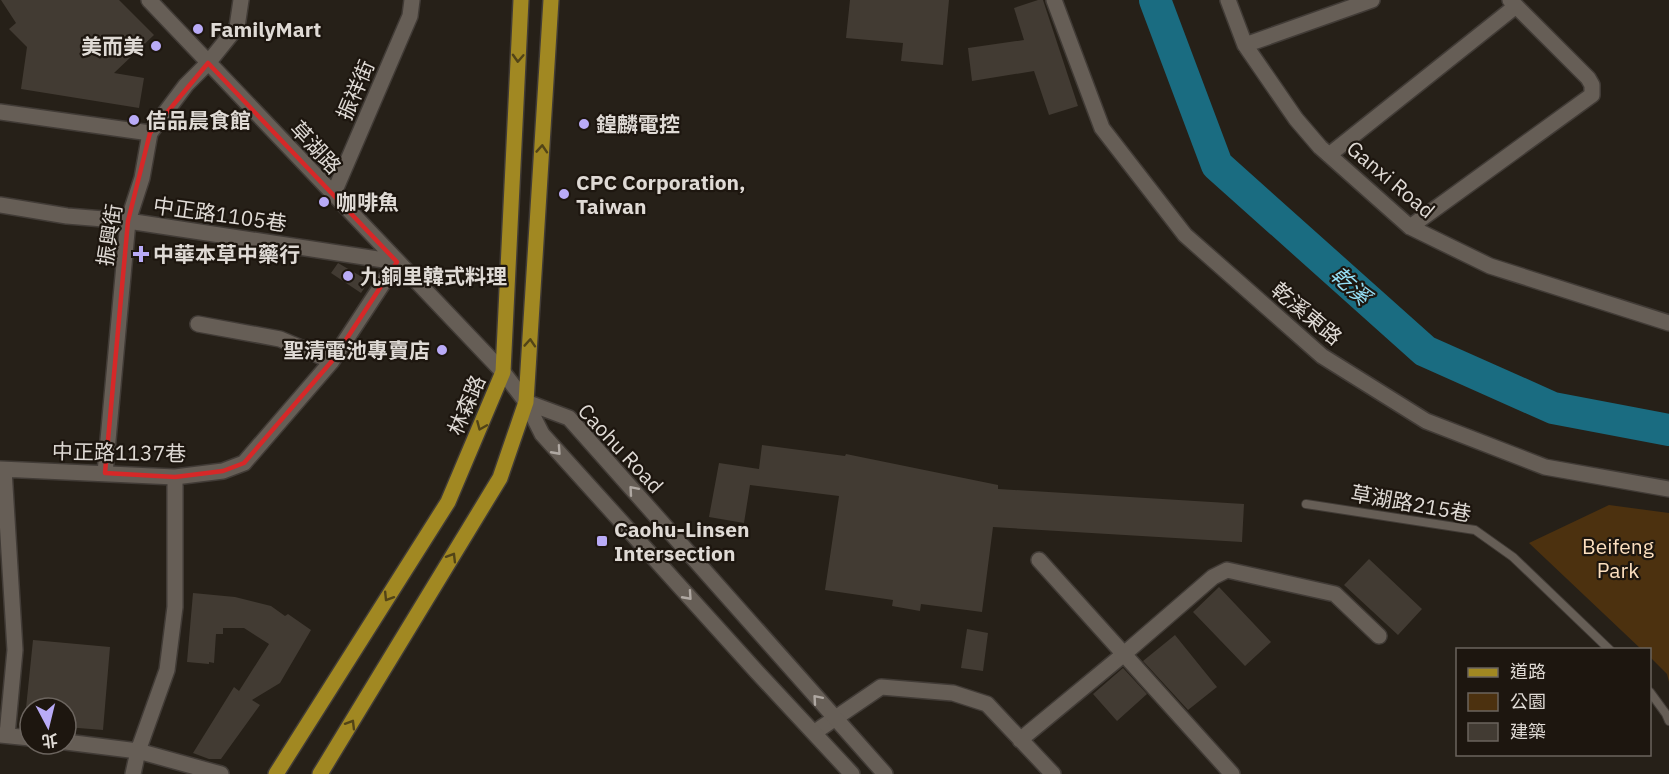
<svg xmlns="http://www.w3.org/2000/svg" width="1669" height="774" font-family="'IBM Plex Sans','Noto Sans TC',sans-serif">
	<style>
		.green { fill: #4c310f }
		.lines { fill: none; stroke-linecap: round; stroke-linejoin: round }
		.river { stroke: #1a6c81; stroke-width: 32 }
		.building { fill: #423b33 }
		.lane-casing { stroke: #413b36; stroke-width: 10 }
		.street-casing { stroke: #413b36; stroke-width: 18 }
		.secondary-casing { stroke: #413b36; stroke-width: 18 }
		.primary-casing { stroke: #413b36; stroke-width: 18 }
		.lane { stroke: #665e56; stroke-width: 8 }
		.street { stroke: #665e56; stroke-width: 15 }
		.secondary { stroke: #665e56; stroke-width: 15 }
		.primary { stroke: #a18822; stroke-width: 15 }
		.oneway { stroke: #524417 }
		.oneway2 { stroke: #afa8a2 }
		.marked { fill: none; stroke: #d62828; stroke-width: 4.5; stroke-linejoin: round }
		.poi-dot { fill: #b9abf7; stroke: #1d160f; stroke-width: 2 }
		.labels { text-anchor: middle; dominant-baseline: central; stroke-width: 4.5; stroke-linejoin: round; paint-order: stroke }
		.poi-label { font-size: 21px; font-weight: bold; fill: #dfdad5; stroke: #1d160f; text-anchor: start }
		.street-label { font-size: 21px; fill: #dfdad5; stroke: #1d160f }
		.park-label { font-size: 21px; fill: #fcdfbf; stroke: #1d160f }
		.water-label { font-size: 22px; font-style: italic; fill: #95def5; stroke: #1d160f }
	</style>
	<rect width="100%" height="100%" fill="#262018"/>
	<!-- green -->
	<path class="green" d="M1609,505L1669,513V682L1667,674L1650,657V650L1641,649L1529,543Z"/>
	<g class="lines">
		<!-- river -->
		<path class="river" d="M1155,0L1217,165L1425,351L1553,408L1669,430"/>
	</g>
	<!-- building -->
	<path class="building" d="M1,0H119L154,35L114,73L144,78L139,108L21,89L27,47L9,29L16,23Z
		M850,0H949L943,65L901,61L903,43L846,38Z
		M1038,0H1043L1078,106L1049,115L1034,71L972,81L968,48L1024,40L1014,8Z
		M338,263L369,281L361,293L331,273Z
		M762,445L845,456L846,454L998,485V489L1244,504L1242,542L993,527L982,612L921,604L920,611L892,606L893,600L825,590L839,496L750,485L744,523L709,517L719,463L759,469Z
		M1369,559L1422,609L1398,635L1344,585Z
		M1219,587L1271,642L1245,666L1193,612Z
		M193,593L235,597L271,606L285,616L288,614L311,630L280,683L252,700L260,705L221,759H209L193,753L234,687L239,691L269,644L244,628H223V634H216L214,663L209,662V664L187,662Z
		M967,629L988,633L983,671L961,668Z
		M1175,635L1217,687L1188,710L1143,661Z
		M33,640L110,647L103,730L66,727V708H26Z
		M1123,668L1147,694L1117,721L1093,694Z"/>
	<g class="lines">
		<defs>
			<path id="lane" d="M1306,504L1475,530L1513,557L1610,650
				M1650,692L1666,714L1669,721"/>
			<path id="street" d="M149,0L503,372L526,402
				M1054,0L1102,128L1185,235L1322,356L1426,421L1545,467L1669,489
				M1228,0L1245,45L1296,119L1320,147L1410,227L1490,266L1669,323
				M1245,45L1372,0
				M0,112L150,133
				M1329,155L1516,6
				M333,195L410,16L412,0
				M0,205L67,216L128,221L397,262L332,361L244,463L223,471L175,477L0,469
				M1410,227L1592,95V85L1588,78L1510,0
				M198,324L280,339L332,361
				M4,470L15,650L7,735
				M105,473L128,221L142,178L150,133L186,85L208,63L237,27L241,0
				M1039,560L1232,774
				M815,732L881,687L953,693L987,704L1053,774
				M0,735L30,738
				M1020,740L1124,654L1213,577L1227,570L1335,594L1379,636
				M66,742L138,751L221,774
				M133,774L138,751L167,670L175,607V477"/>
			<path id="secondary" d="M526,402L569,418L885,774
				M526,402L542,434L757,672L852,774"/>
			<path id="primary" d="M276,774L448,502L503,372L521,0
				M320,774L500,478L526,402L551,0"/>
		</defs>
		<!-- lane casing -->
		<use href="#lane" class="lane-casing"/>
		<!-- street casing -->
		<use href="#street" class="street-casing"/>
		<!-- secondary casing -->
		<use href="#secondary" class="secondary-casing"/>
		<!-- primary casing -->
		<use href="#primary" class="primary-casing"/>
		<!-- lane -->
		<use href="#lane" class="lane"/>
		<!-- street -->
		<use href="#street" class="street"/>
		<!-- secondary -->
		<use href="#secondary" class="secondary"/>
		<!-- primary -->
		<use href="#primary" class="primary"/>
	</g>
	<!-- one-way arrows -->
	<defs><path id="oneway-chevron" d="M-2-3.5L2.5 0L-2 3.5" fill="none" stroke-width="1.6" stroke-linecap="round" stroke-linejoin="round" transform="scale(1.5)"/></defs>
	<g class="oneway">
		<use href="#oneway-chevron" transform="translate(518 58) rotate(93)"/>
		<use href="#oneway-chevron" transform="translate(542 149) rotate(-86)"/>
		<use href="#oneway-chevron" transform="translate(530 343) rotate(-86)"/>
		<use href="#oneway-chevron" transform="translate(481 426) rotate(113)"/>
		<use href="#oneway-chevron" transform="translate(452 557) rotate(-59)"/>
		<use href="#oneway-chevron" transform="translate(388 597) rotate(122)"/>
		<use href="#oneway-chevron" transform="translate(351 724) rotate(-59)"/>
	</g>
	<g class="oneway2">
		<use href="#oneway-chevron" transform="translate(557 451) rotate(48)"/>
		<use href="#oneway-chevron" transform="translate(633 490) rotate(-131)"/>
		<use href="#oneway-chevron" transform="translate(688 596) rotate(48)"/>
		<use href="#oneway-chevron" transform="translate(817 699) rotate(-131)"/>
	</g>
	<!-- marked area -->
	<path class="marked" d="M208,63L397,262L332,361L244,463L223,471L175,477L105,473L128,221L150,133Z"/>
	<!-- markers -->
	<g class="poi-dot">
		<circle cx="198" cy="29" r="6"/>
		<circle cx="156" cy="46" r="6"/>
		<circle cx="134" cy="120" r="6"/>
		<circle cx="584" cy="124" r="6"/>
		<circle cx="564" cy="194" r="6"/>
		<circle cx="324" cy="202" r="6"/>
		<path d="M138 245h6v6h6v6h-6v6h-6v-6h-6v-6h6z"/>
		<circle cx="348" cy="276" r="6"/>
		<circle cx="442" cy="350" r="6"/>
		<rect x="596" y="535" width="12" height="12" rx="3"/>
	</g>
	<g class="labels">
		<!-- poi labels -->
		<g class="poi-label">
			<text x="210" y="29">FamilyMart</text>
			<text x="144" y="46" text-anchor="end">美而美</text>
			<text x="146" y="120">佶品晨食館</text>
			<text x="596" y="124">鍠麟電控</text>
			<text x="576" y="182">CPC Corporation,<tspan x="576" dy="24">Taiwan</tspan></text>
			<text x="336" y="202">咖啡魚</text>
			<text x="153" y="254">中華本草中藥行</text>
			<text x="360" y="276">九銅里韓式料理</text>
			<text x="430" y="350" text-anchor="end">聖清電池專賣店</text>
			<text x="614" y="529">Caohu-Linsen<tspan x="614" dy="24">Intersection</tspan></text>
		</g>
		<!-- street labels -->
		<g class="street-label">
			<text transform="translate(355 90) rotate(-67)">振祥街</text>
			<text transform="translate(316 147) rotate(47)">草湖路</text>
			<text transform="translate(1391 179) rotate(40)">Ganxi Road</text>
			<text transform="translate(220 214) rotate(8)">中正路1105巷</text>
			<text transform="translate(109 235) rotate(-81)">振興街</text>
			<text transform="translate(1307 313) rotate(40)">乾溪東路</text>
			<text transform="translate(466 405) rotate(-67)">林森路</text>
			<text transform="translate(621 448) rotate(47)">Caohu Road</text>
			<text transform="translate(119 452) rotate(1)">中正路1137巷</text>
			<text transform="translate(1411 503) rotate(10)">草湖路215巷</text>
		</g>
		<!-- park labels -->
		<g class="park-label">
			<text x="1618" y="546">Beifeng<tspan x="1618" dy="24">Park</tspan></text>
		</g>
		<!-- water labels -->
		<g class="water-label">
			<text transform="translate(1351 285) rotate(42)">乾溪</text>
		</g>
	</g>
	<!-- legend -->
	<rect x="1456" y="648" width="195" height="108" fill="#1d160f" stroke="#6b645e" stroke-width="1.5"/>
	<rect x="1468" y="668" width="30" height="9" fill="#a18822" stroke="#6b645e" stroke-width="1.5"/>
	<text x="1510" y="678" font-size="18" fill="#dfdad5">道路</text>
	<rect x="1468" y="693" width="30" height="18" fill="#4c310f" stroke="#6b645e" stroke-width="1.5"/>
	<text x="1510" y="708" font-size="18" fill="#dfdad5">公園</text>
	<rect x="1468" y="723" width="30" height="18" fill="#423b33" stroke="#6b645e" stroke-width="1.5"/>
	<text x="1510" y="738" font-size="18" fill="#dfdad5">建築</text>
	<!-- north arrow -->
	<g transform="translate(48 726) rotate(173)"><circle r="28" fill="#1d160f" stroke="#6b645e" stroke-width="1.5"/>
	<path d="M0-4.5L10 22L0 15L-10 22Z" fill="#b9abf7"/>
	<text y="-9" font-size="16" font-weight="bold" text-anchor="middle" fill="#dfdad5">北</text>
	</g>
</svg>
